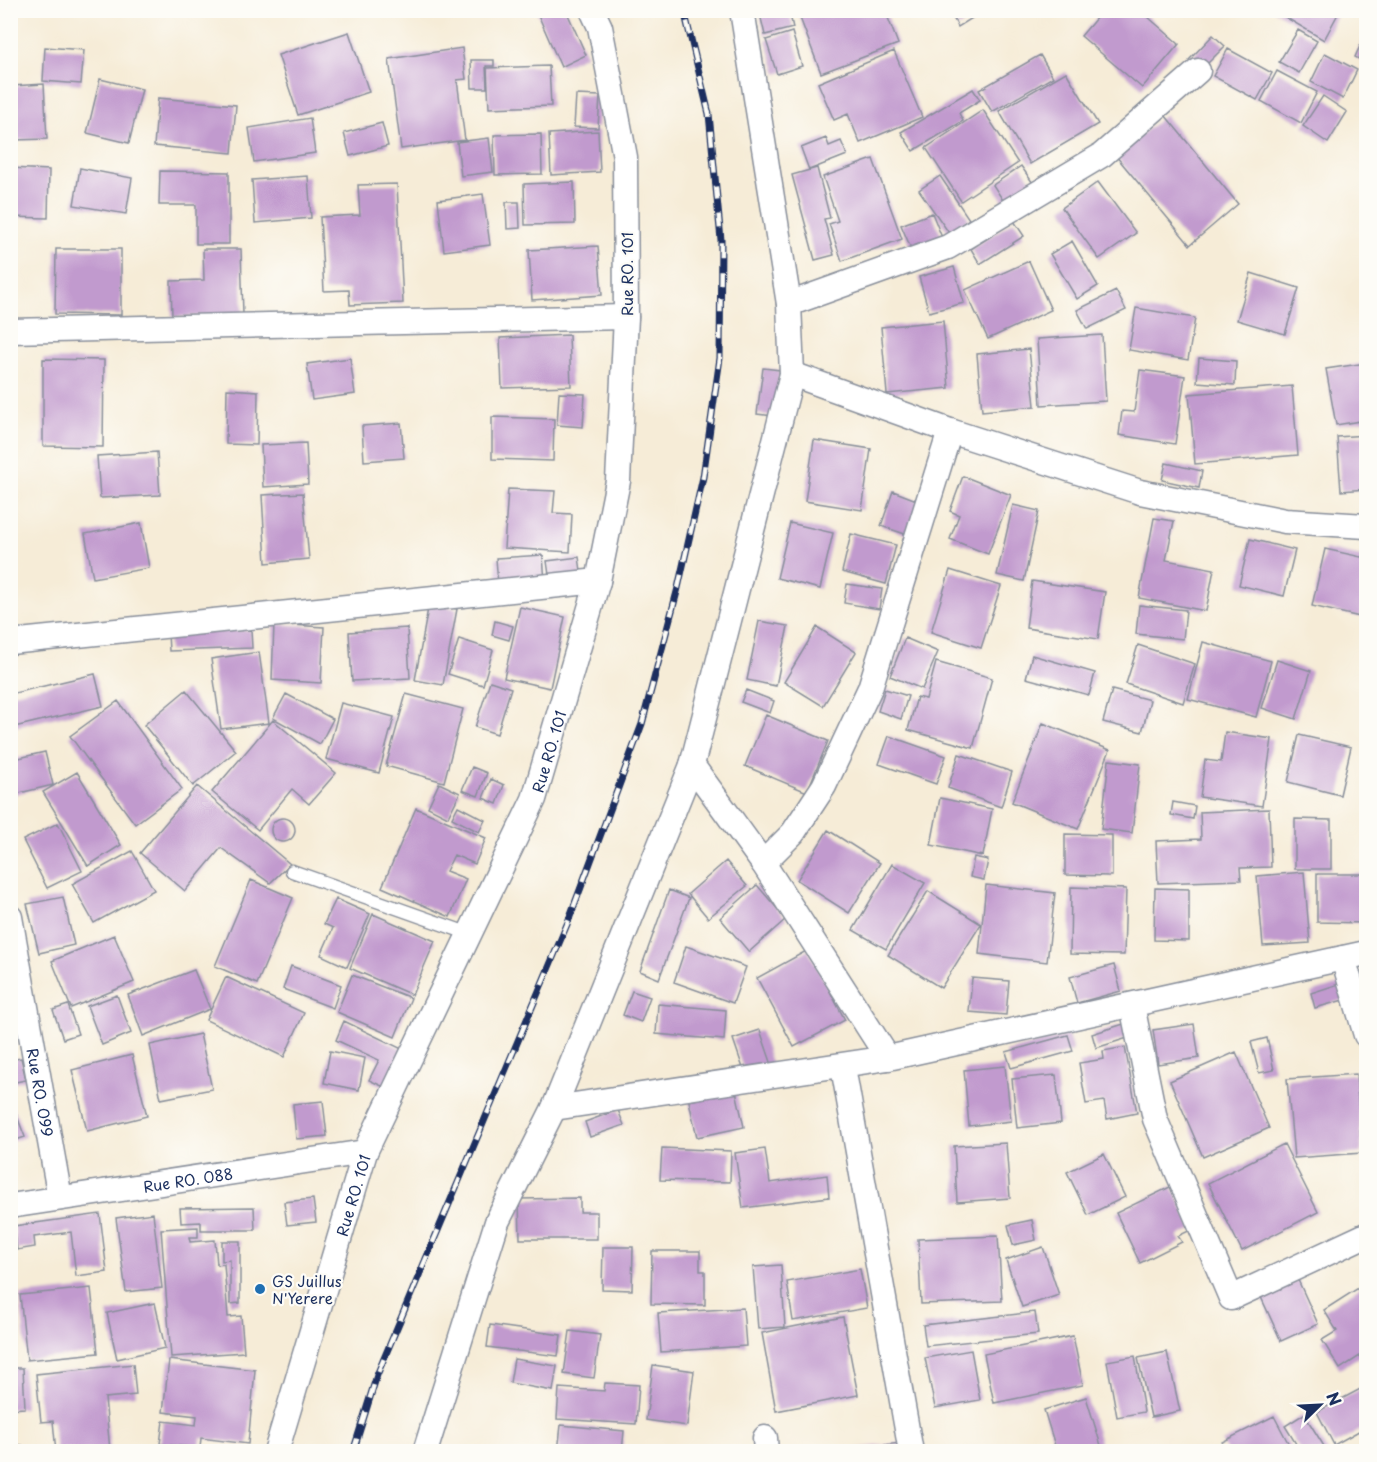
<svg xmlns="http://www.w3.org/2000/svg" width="1377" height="1462" font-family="'Playpen Sans',sans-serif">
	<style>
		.building { fill: #c19ace }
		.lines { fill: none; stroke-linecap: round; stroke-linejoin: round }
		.service-casing { stroke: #888e9a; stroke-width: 15 }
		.minor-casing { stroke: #888e9a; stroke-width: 27 }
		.service { stroke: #fff; stroke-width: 12 }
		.minor { stroke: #fff; stroke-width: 24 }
		.rail-casing { stroke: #1b2f5e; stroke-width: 7 }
		.rail { stroke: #fdfcf7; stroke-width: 4.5; stroke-dasharray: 14; stroke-linecap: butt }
		.poi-dot { fill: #1f6fb2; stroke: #fdfcf7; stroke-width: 2 }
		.labels { text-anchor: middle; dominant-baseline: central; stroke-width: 4.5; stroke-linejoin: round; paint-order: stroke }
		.street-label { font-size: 15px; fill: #1b2f5e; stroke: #fdfcf7 }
		.poi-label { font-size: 15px; fill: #1b2f5e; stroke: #fdfcf7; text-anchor: start }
	</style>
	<rect width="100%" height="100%" fill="#fdfcf7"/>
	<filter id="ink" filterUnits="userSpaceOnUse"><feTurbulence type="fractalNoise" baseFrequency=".0167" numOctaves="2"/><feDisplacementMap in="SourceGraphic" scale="12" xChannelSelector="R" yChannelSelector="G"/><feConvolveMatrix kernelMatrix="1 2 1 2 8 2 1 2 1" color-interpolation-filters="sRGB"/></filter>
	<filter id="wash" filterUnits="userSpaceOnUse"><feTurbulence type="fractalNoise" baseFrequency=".008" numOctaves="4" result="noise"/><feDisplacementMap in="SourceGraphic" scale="24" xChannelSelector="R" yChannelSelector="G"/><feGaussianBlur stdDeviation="1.35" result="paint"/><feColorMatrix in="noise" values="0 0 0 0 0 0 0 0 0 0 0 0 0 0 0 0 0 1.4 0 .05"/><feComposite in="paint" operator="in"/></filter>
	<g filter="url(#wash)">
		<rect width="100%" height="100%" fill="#f6ecd7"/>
		<g id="blocks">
			<!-- building -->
			<path class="building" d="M536,10H566L586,55L561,67Z
				M759,10H789L793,28L765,35Z
				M797,10H885L898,44L821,73Z
				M949,10H985L958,27Z
				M1103,10H1140L1179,44L1142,88L1081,36Z
				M1273,10H1340L1324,40Z
				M1298,30L1317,41L1299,73L1279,62Z
				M349,32L369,92L298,115L278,55Z
				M792,32L802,66L777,74L766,40Z
				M1366,33V63L1355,57Z
				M1213,35L1225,46L1200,71L1189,60Z
				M45,47L84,50L81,84L43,81Z
				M462,48L466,79L457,80L465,140L401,149L389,59Z
				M1228,49L1272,73L1257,100L1213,76Z
				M894,51L922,117L860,143L848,114L834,120L818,83Z
				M1325,53L1357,70L1343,99L1311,82Z
				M1040,55L1053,77L992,112L979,90Z
				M471,60H494V66H486L487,88H472Z
				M549,66L551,106L489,108L487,68Z
				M1277,71L1317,92L1301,123L1261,101Z
				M1066,72L1098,124L1030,164L999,111Z
				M100,79L142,89L129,143L87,133Z
				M44,84L47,139L15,140L12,86Z
				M973,89L980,100L959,113L963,121L913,151L901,132Z
				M576,95L600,96L598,128L574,127Z
				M1323,96L1347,112L1328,143L1303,126Z
				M158,98L236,105L232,153L154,146Z
				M983,110L1018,163L961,201L926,148Z
				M1165,115L1238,204L1190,245L1116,156Z
				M310,118L315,153L254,162L249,128Z
				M382,123L388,146L350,156L344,133Z
				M598,131L600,172L551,175L549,134Z
				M541,134L542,174L495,175L494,135Z
				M489,138L493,172L461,176L457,142Z
				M826,138L829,146L841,141L847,155L809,170L801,148Z
				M873,159L902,239L842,261L829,224L838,221L823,177Z
				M1021,166L1035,186L1006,205L993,185Z
				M10,168L49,170L48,218L10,217Z
				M80,168L132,178L126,214L74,205Z
				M817,168L830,218L824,219L834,255L815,260L792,175Z
				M160,171L229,172V244H196V205H159Z
				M308,176L311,218L255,223L252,180Z
				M940,176L969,219L949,233L919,190Z
				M574,182L575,224L525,225L524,184Z
				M1098,182L1136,233L1099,259L1062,208Z
				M397,184L403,303L350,305L349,290L324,291L320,217L360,215L358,185Z
				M483,194L490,245L444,251L438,200Z
				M506,202H519L520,228L507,229Z
				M932,213L943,240L913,253L901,225Z
				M1014,221L1024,236L980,264L971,249Z
				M1072,241L1098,286L1077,299L1050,254Z
				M598,246L602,295L532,300L529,250Z
				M56,249H121V315L55,314Z
				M203,249H241L243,315L172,317L171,281L204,280Z
				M1029,261L1051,310L988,339L965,290Z
				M954,267L964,303L929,312L919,277Z
				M1251,273L1299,288L1285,334L1237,320Z
				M1116,291L1126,310L1087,329L1077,310Z
				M1136,308L1195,318L1188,360L1129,350Z
				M943,321L949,388L887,394L881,327Z
				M569,335L571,386L502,388L500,338Z
				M1102,335L1106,401L1041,405L1037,339Z
				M1029,349L1035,406L982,411L977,354Z
				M350,358L355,394L312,400L307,364Z
				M1199,358L1236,361L1235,385L1197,382Z
				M43,359L104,360L103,447L43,446Z
				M1366,363V420L1336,425L1326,369Z
				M763,368L780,370L774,416L757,414Z
				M1140,370L1185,376L1175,444L1119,435L1122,411L1134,412Z
				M1292,386L1298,455L1195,464L1189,394Z
				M227,389L258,391L257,445L226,444Z
				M559,393L585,394L583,427L557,425Z
				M492,417L554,419L553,461L492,459Z
				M401,423L404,458L364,461L362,426Z
				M1366,435V489L1341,491L1337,437Z
				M814,440L871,449L862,510L805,501Z
				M306,443L308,484L263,487L261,445Z
				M157,452L160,495L100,498L97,456Z
				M1166,463L1202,471L1199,488L1162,480Z
				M963,476L1011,495L988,554L950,539L959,515L950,511Z
				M508,489L555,491L553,513L572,514L570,552L504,548Z
				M893,491L919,501L908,535L881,526Z
				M303,493L309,559L266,563L262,495Z
				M1013,505L1039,511L1024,581L997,575Z
				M1154,518L1174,521L1166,560L1214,569L1206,611L1139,598Z
				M141,523L149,568L93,578L85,534Z
				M790,523L833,533L820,589L777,578Z
				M851,534L896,545L886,584L842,572Z
				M1250,539L1295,550L1284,596L1239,585Z
				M1325,549L1366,558V590L1360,617L1312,606Z
				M543,555L545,582L498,585L496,558Z
				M579,557L582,578L550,582L547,561Z
				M950,570L1001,586L981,648L931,632Z
				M1032,581L1105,592L1098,639L1026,628Z
				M847,584L882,589L879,609L844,603Z
				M429,603L457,609L443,685L415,680Z
				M1139,605L1186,610L1183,639L1136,634Z
				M520,607L565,617L550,688L504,678Z
				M495,621L513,626L509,640L492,635Z
				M759,621L788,626L776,686L747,680Z
				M274,624L324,627L321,683L272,680Z
				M817,627L856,652L823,706L784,682Z
				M407,628L410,678L352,681L349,632Z
				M251,630L252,648L169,651L168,633Z
				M905,638L938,652L922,689L890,676Z
				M459,639L493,650L483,685L448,674Z
				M1203,642L1271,661L1256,717L1188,699Z
				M1138,645L1195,664L1183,703L1126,684Z
				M259,652L269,723L221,729L211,659Z
				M1032,655L1095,673L1089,695L1026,678Z
				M1277,660L1311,671L1296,719L1262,708Z
				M936,662L992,678L973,748L908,730L917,697L926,699Z
				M95,674L103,706L10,728V694Z
				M490,681L511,688L497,734L475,727Z
				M885,689L908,696L901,719L878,711Z
				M186,690L236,751L193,786L144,725Z
				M746,690L774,701L770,713L741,702Z
				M1112,690L1150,700L1142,732L1103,722Z
				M286,694L333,719L320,744L273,718Z
				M406,694L463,709L444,782L386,766Z
				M118,701L182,789L135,824L70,736Z
				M341,703L394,717L379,773L326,759Z
				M766,715L828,741L807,792L745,766Z
				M273,720L336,773L309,804L292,789L258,830L212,792Z
				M1043,723L1110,750L1078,829L1012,802Z
				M1225,732L1272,739L1262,806L1200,797L1205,760L1221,762Z
				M1299,735L1351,747L1340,795L1288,782Z
				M889,736L946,756L936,784L879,764Z
				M45,752L53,785L11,795L10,760Z
				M959,754L1012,772L1001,807L948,788Z
				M1109,760L1140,764L1132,833L1101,829Z
				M472,767L487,773L478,796L462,790Z
				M77,772L121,845L88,866L43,792Z
				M491,779L504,785L497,804L483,798Z
				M439,783L460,793L448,817L428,807Z
				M197,786L290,864L270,883L221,848L185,891L140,853Z
				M940,798L992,809L983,856L931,845Z
				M1173,802L1195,806L1193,819L1171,815Z
				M458,806L485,820L479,832L452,818Z
				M416,808L486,838L475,864L454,855L446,871L466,879L450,917L382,887Z
				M1269,809L1271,867L1240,868L1241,880L1158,883L1156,841L1201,839L1200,812Z
				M271 830a12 12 0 1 1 24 0a12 12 0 1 1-24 0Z
				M1295,819L1331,820V869H1295Z
				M58,823L82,871L47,888L23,840Z
				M828,830L880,863L849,913L797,880Z
				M1065,834L1112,835V876L1065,875Z
				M132,851L154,890L94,923L72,884Z
				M974,857L988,860L984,880L970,877Z
				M726,861L747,886L708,918L688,894Z
				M892,864L925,883L886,949L853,930Z
				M1304,872L1310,943L1263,946L1257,876Z
				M1317,874H1366V923L1317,922Z
				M251,880L293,898L257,984L215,966Z
				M757,885L786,919L749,952L720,918Z
				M986,885L1055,893L1047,962L979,954Z
				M1071,887L1126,889L1124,955L1070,954Z
				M1155,888L1189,889V941L1154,940Z
				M669,890L689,898L659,979L640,971Z
				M928,891L981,924L941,988L888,955Z
				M63,897L74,945L39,953L27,904Z
				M336,899L370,914L347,967L321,955L333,928L324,924Z
				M373,914L435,941L412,995L350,968Z
				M114,935L134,982L71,1008L52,961Z
				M686,946L746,967L733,1003L674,982Z
				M808,950L845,1020L794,1047L757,978Z
				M1114,965L1121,991L1077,1003L1070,977Z
				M291,966L341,985L333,1008L283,989Z
				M194,970L210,1009L143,1036L128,995Z
				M352,975L411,998L395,1037L337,1012Z
				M226,977L304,1013L284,1057L206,1020Z
				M972,978L1009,981L1006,1015L969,1012Z
				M1342,983L1347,999L1315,1008L1311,993Z
				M632,991L650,997L641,1022L623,1015Z
				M117,995L131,1033L102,1045L87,1006Z
				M658,1004L726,1010L724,1040L656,1034Z
				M68,1005L78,1034L63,1039L53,1010Z
				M344,1021L402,1049L384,1087L369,1080L379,1060L336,1040Z
				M1130,1022L1134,1036L1096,1048L1092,1034Z
				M1194,1024L1199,1058L1158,1064L1153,1030Z
				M760,1030L772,1065L745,1074L733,1039Z
				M200,1034L212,1089L161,1099L150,1045Z
				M1068,1035L1073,1051L1011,1068L1006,1052Z
				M1267,1038L1274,1070L1259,1073L1251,1042Z
				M1125,1047L1137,1113L1107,1119L1104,1101L1086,1104L1079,1063L1104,1059L1103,1051Z
				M330,1051L365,1058L359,1090L324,1083Z
				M1236,1052L1269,1128L1203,1157L1170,1081Z
				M132,1055L147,1116L87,1131L72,1070Z
				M21,1058L26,1080L10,1083V1060Z
				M1005,1066L1011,1121L969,1126L964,1070Z
				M1356,1074L1362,1153L1294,1158L1287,1079Z
				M1056,1075L1061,1123L1017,1128L1012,1079Z
				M736,1091L744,1127L697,1137L689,1101Z
				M323,1101L327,1136L296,1139L293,1104Z
				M13,1106L25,1137L10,1142V1107Z
				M618,1110L624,1125L590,1137L585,1122Z
				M1006,1143L1010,1198L957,1202L954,1146Z
				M1284,1144L1318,1212L1242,1251L1208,1183Z
				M662,1148L731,1151L730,1182L660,1180Z
				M765,1149L770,1183L827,1175L829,1197L743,1208L735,1153Z
				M1104,1154L1125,1197L1088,1215L1067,1172Z
				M1172,1186L1193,1229L1178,1236L1182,1242L1140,1263L1116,1213Z
				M580,1198V1212H597V1239H520L519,1199Z
				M313,1199L316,1222L287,1225L284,1202Z
				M254,1207L255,1230H201V1222L181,1223L180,1208Z
				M153,1213L162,1288L126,1292L116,1218Z
				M100,1214L107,1272L76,1276L71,1232L34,1237L35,1247L17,1250L14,1226Z
				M1032,1220L1036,1240L1013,1245L1008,1225Z
				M198,1227V1237H189L190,1242L215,1240L217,1265L224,1264L228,1317L241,1316L244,1352L171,1357L161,1229Z
				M998,1236L1002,1301L921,1304L918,1239Z
				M222,1241H240V1303L230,1304V1260L222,1261Z
				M603,1247H633L632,1290L602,1289Z
				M1043,1247L1059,1295L1022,1307L1006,1260Z
				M652,1251H700V1271H705V1305L651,1304Z
				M781,1265L785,1327L758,1329L753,1267Z
				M860,1269L867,1308L793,1321L787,1282Z
				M1298,1280L1318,1324L1281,1341L1261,1297Z
				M1366,1283V1352L1340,1369L1322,1340L1337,1331L1324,1310Z
				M91,1288L98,1353L27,1360L20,1295Z
				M155,1303L165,1348L117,1359L107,1313Z
				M743,1308L746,1346L661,1352L658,1313Z
				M1035,1312L1038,1334L926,1346L923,1325Z
				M843,1317L858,1395L776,1411L762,1333Z
				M490,1325L561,1335L558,1356L487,1347Z
				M570,1331L600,1335L594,1378L564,1374Z
				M1073,1336L1083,1385L994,1403L984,1354Z
				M971,1350L980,1400L935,1408L925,1358Z
				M1167,1352L1180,1411L1151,1417L1138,1358Z
				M1135,1356L1144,1412L1117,1417L1107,1361Z
				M514,1359L557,1366L553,1391L510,1383Z
				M169,1360L255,1370L248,1444L201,1438L200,1448L160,1444L163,1421L196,1425L197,1416L163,1412Z
				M133,1364L136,1395L105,1398L110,1450L56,1452L53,1421L41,1422L36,1374Z
				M653,1365L694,1371L687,1426L646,1420Z
				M10,1368H23L25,1408L10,1409Z
				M605,1383L639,1385L636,1424L557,1419L559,1388L604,1391Z
				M1366,1386V1427L1334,1445L1317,1412Z
				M1086,1397L1103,1452H1057L1044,1410Z
				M1304,1414L1327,1451L1326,1452H1301L1285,1426Z
				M1274,1416L1293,1452H1227L1222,1442Z
				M561,1425L624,1431L622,1452H558Z
				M900,1443L901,1452H844V1450Z"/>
		</g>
	</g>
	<g filter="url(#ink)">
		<use href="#blocks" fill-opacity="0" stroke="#888e9a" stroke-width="1.5"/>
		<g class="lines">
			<defs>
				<path id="service" d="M292,871L470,934
					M10,1450L21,1452"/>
				<g id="minor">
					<path d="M789,304L948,247L1102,155L1198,71"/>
					<path d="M10,331L626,317"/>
					<path d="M792,374L950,431L1140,492L1285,521L1366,526"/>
					<path d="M10,642L598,581"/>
					<path d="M692,765L763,863L888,1058"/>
					<path d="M763,863L793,833L824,786L870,688L950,431"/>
					<path id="s1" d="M10,917L60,1198"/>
					<path d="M1343,958L1366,1035"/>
					<path d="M1132,1005L1155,1119L1231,1298L1366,1235"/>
					<path d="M843,1067L911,1452"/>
					<path d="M554,1108L888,1058L1366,953"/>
					<path id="s2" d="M10,1206L365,1152"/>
					<path d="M765,1438L766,1452"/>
					<path id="s3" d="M276,1452L365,1152L534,799L598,581L618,481L626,317L625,157L600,27L592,10"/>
					<path d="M425,1452L497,1222L554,1108L692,765L792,374L789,304L742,10"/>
				</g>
			</defs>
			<!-- service casing -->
			<use href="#service" class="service-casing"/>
			<!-- minor casing -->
			<use href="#minor" class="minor-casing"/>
			<!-- service -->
			<use href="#service" class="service"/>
			<!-- minor -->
			<use href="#minor" class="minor"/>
			<defs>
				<path id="rail" d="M353,1452L377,1375L568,922L642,724L678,588L703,477L720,358L721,240L709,114L684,10"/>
			</defs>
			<!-- rail casing -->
			<use href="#rail" class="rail-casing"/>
			<!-- rail -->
			<use href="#rail" class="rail"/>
		</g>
	</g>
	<!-- markers -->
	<circle class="poi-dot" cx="260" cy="1289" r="6"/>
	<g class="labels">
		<!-- street labels -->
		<g class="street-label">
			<text transform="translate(626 274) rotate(-90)">Rue RO. 101</text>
			<text stroke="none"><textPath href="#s3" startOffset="754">Rue RO. 101</textPath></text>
			<text stroke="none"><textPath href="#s1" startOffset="178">Rue RO. 099</textPath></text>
			<text stroke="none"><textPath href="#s2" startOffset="180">Rue RO. 088</textPath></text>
			<text stroke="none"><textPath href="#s3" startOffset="268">Rue RO. 101</textPath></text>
		</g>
		<!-- poi labels -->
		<g class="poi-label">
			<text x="272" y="1280">GS Juillus<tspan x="272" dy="17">N'Yerere</tspan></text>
		</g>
	</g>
	<!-- margin -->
	<rect width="1377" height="1462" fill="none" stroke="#fdfcf7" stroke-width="36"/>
	<!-- north arrow -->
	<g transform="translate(1320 1405) rotate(66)" stroke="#fdfcf7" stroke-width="4.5" paint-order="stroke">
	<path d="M0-4.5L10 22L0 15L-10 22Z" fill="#1b2f5e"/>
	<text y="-9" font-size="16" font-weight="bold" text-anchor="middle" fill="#1b2f5e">N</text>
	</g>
</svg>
